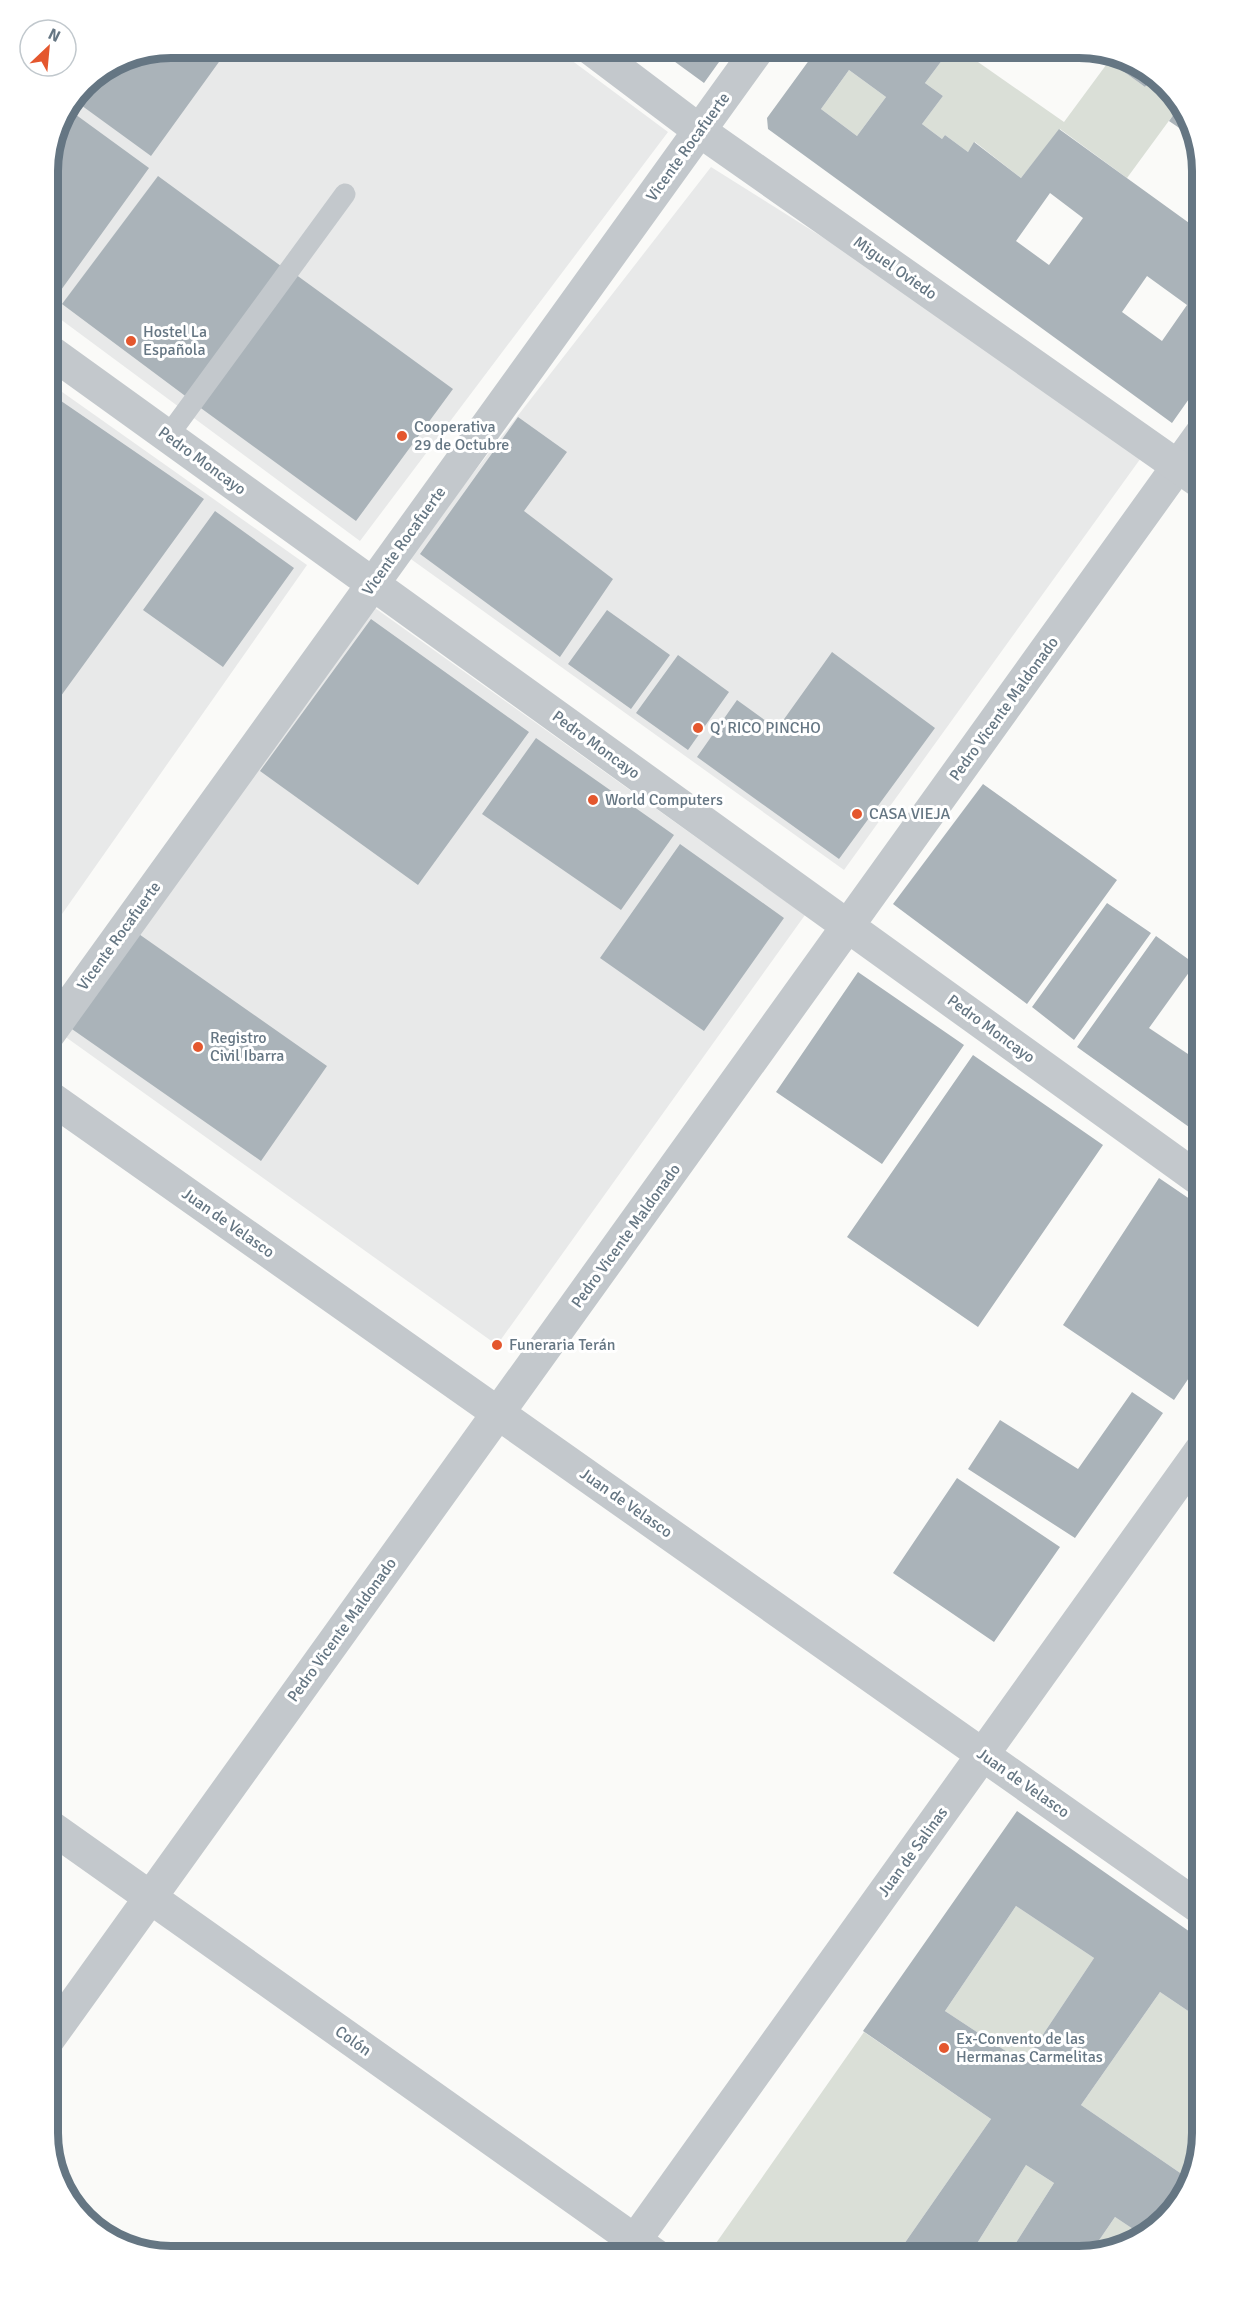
<svg xmlns="http://www.w3.org/2000/svg" width="1251" height="2305" font-family="Signika,sans-serif">
	<style>
		.built { fill: #e8e9e9 }
		.green { fill: #dadfd7 }
		.building { fill: #aab3b9; fill-rule: evenodd }
		.lines { fill: none; stroke-linecap: round; stroke-linejoin: round }
		.service { stroke: #c3c8cc; stroke-width: 21 }
		.minor { stroke: #c3c8cc; stroke-width: 33 }
		.tertiary { stroke: #c3c8cc; stroke-width: 33 }
		.poi-dot { fill: #e4572e; stroke: #fff; stroke-width: 2 }
		.labels { text-anchor: middle; dominant-baseline: central; stroke-width: 6; stroke-linejoin: round; paint-order: stroke }
		.street-label { font-size: 16px; fill: #657683; stroke: #fff }
		.poi-label { font-size: 16px; fill: #657683; stroke: #fff; text-anchor: start }
		.rim { fill: none; stroke: #657683; stroke-width: 8 }
	</style>
	<rect width="100%" height="100%" fill="#fafaf8"/>
	<!-- built -->
	<path class="built" d="M172,48H555L668,132L360,541L48,310V164L58,124L85,84L125,57Z
		M711,167L1151,444L844,870L408,557Z
		M48,382L307,565L48,934Z
		M368,603L805,915L497,1345L60,1033Z"/>
	<!-- green -->
	<path class="green" d="M928,48H958L1064,122L1109,61L1145,87L1154,76L1179,107L1127,178L1060,129L1021,178L975,142L968,152L945,135L942,139L922,124L943,96L925,83L943,59Z
		M849,70L886,97L857,136L821,109Z
		M1016,1906L1094,1958L1024,2063L945,2011Z
		M1160,1992L1203,2021V2133L1189,2179L1081,2105Z
		M864,2032L991,2119L895,2257H729L714,2246Z
		M1026,2165L1054,2183L1007,2257H995L976,2245Z
		M1115,2217L1142,2235L1127,2247L1089,2255Z"/>
	<!-- building -->
	<path class="building" d="M172,48H229L151,156L74,100L85,84L125,57Z
		M656,48H715L724,55L704,83Z
		M818,48H928L943,59L925,83L943,96L922,124L942,139L945,135L968,152L974,142L1021,178L1059,129L1203,233V379L1172,423L768,129L767,118ZM849,70L886,97L857,136L821,109ZM1050,193L1083,218L1049,265L1016,241ZM1147,276L1187,305L1162,341L1122,312Z
		M1112,57L1148,69L1154,76L1145,87L1109,61Z
		M1179,107L1193,124L1197,140L1169,121Z
		M68,109L149,168L56,297L48,291V164L58,124Z
		M158,176L285,269L188,398L62,304Z
		M295,274L453,389L356,521L198,406Z
		M48,392L204,499L58,700L48,694Z
		M518,417L567,452L524,511L613,579L560,657L420,554Z
		M215,511L294,568L223,667L143,610Z
		M607,610L670,655L631,709L568,664Z
		M371,619L529,732L418,885L260,771Z
		M832,652L935,728L839,859L697,757L737,700L777,729Z
		M678,655L729,692L688,750L636,713Z
		M536,738L674,835L621,910L482,814Z
		M983,784L1117,880L1027,1004L893,904Z
		M680,844L784,918L704,1031L600,958Z
		M1107,903L1151,933L1074,1040L1032,1007Z
		M136,932L327,1066L261,1161L69,1027Z
		M1156,936L1195,964L1149,1028L1203,1064V1137L1077,1047Z
		M858,972L964,1045L882,1164L776,1092Z
		M973,1055L1103,1145L978,1327L847,1237Z
		M1159,1178L1203,1208V1357L1174,1400L1063,1325Z
		M1132,1392L1163,1413L1075,1538L968,1469L1000,1420L1078,1469Z
		M957,1478L1060,1547L994,1642L893,1573Z
		M1017,1811L1203,1941V2021L1160,1992L1081,2105L1189,2179L1182,2202L1142,2235L1115,2217L1089,2255L1079,2257H1007L1054,2183L1026,2165L976,2245L995,2257H895L991,2119L863,2031ZM1016,1906L1094,1958L1024,2063L945,2011Z"/>
	<g class="lines">
		<!-- service -->
		<path class="service" d="M168,436L345,194"/>
		<!-- minor -->
		<path class="minor" d="M48,350L1203,1182
			M48,1035L759,48
			M48,1096L1203,1910
			M48,1825L658,2257
			M48,2040L1203,431
			M623,2257L1203,1447"/>
		<!-- tertiary -->
		<path class="tertiary" d="M590,48L700,131L1203,484"/>
	</g>
	<!-- markers -->
	<g class="poi-dot">
		<circle cx="131" cy="341" r="6"/>
		<circle cx="402" cy="436" r="6"/>
		<circle cx="698" cy="728" r="6"/>
		<circle cx="593" cy="800" r="6"/>
		<circle cx="857" cy="814" r="6"/>
		<circle cx="198" cy="1047" r="6"/>
		<circle cx="497" cy="1345" r="6"/>
		<circle cx="944" cy="2048" r="6"/>
	</g>
	<g class="labels">
		<!-- street labels -->
		<g class="street-label">
			<text transform="translate(688 147) rotate(-54)">Vicente Rocafuerte</text>
			<text transform="translate(895 268) rotate(35)">Miguel Oviedo</text>
			<text transform="translate(202 461) rotate(36)">Pedro Moncayo</text>
			<text transform="translate(404 541) rotate(-54)">Vicente Rocafuerte</text>
			<text transform="translate(1004 709) rotate(-54)">Pedro Vicente Maldonado</text>
			<text transform="translate(596 745) rotate(36)">Pedro Moncayo</text>
			<text transform="translate(119 936) rotate(-54)">Vicente Rocafuerte</text>
			<text transform="translate(991 1029) rotate(36)">Pedro Moncayo</text>
			<text transform="translate(228 1223) rotate(35)">Juan de Velasco</text>
			<text transform="translate(626 1236) rotate(-54)">Pedro Vicente Maldonado</text>
			<text transform="translate(626 1503) rotate(35)">Juan de Velasco</text>
			<text transform="translate(342 1630) rotate(-54)">Pedro Vicente Maldonado</text>
			<text transform="translate(1023 1783) rotate(35)">Juan de Velasco</text>
			<text transform="translate(913 1852) rotate(-54)">Juan de Salinas</text>
			<text transform="translate(353 2041) rotate(35)">Colón</text>
		</g>
		<!-- poi labels -->
		<g class="poi-label">
			<text x="143" y="332">Hostel La<tspan x="143" dy="18">Española</tspan></text>
			<text x="414" y="427">Cooperativa<tspan x="414" dy="18">29 de Octubre</tspan></text>
			<text x="710" y="728">Q' RICO PINCHO</text>
			<text x="605" y="800">World Computers</text>
			<text x="869" y="814">CASA VIEJA</text>
			<text x="210" y="1038">Registro<tspan x="210" dy="18">Civil Ibarra</tspan></text>
			<text x="509" y="1345">Funeraria Terán</text>
			<text x="956" y="2039">Ex-Convento de las<tspan x="956" dy="18">Hermanas Carmelitas</tspan></text>
		</g>
	</g>
	<!-- crop -->
	<path d="M0 0H1251V2305H0ZM171 58H1079A113 113 0 0 1 1192 171V2133A113 113 0 0 1 1079 2246H171A113 113 0 0 1 58 2133V171A113 113 0 0 1 171 58Z" fill="#fff" fill-rule="evenodd"/>
	<path class="rim" d="M171 58H1079A113 113 0 0 1 1192 171V2133A113 113 0 0 1 1079 2246H171A113 113 0 0 1 58 2133V171A113 113 0 0 1 171 58Z"/>
	<!-- north arrow -->
	<g transform="translate(48 48) rotate(26)"><circle r="28" fill="#ffffff" stroke="#c1c8cd" stroke-width="1.5"/>
	<path d="M0-4.5L10 22L0 15L-10 22Z" fill="#e4572e"/>
	<text y="-9" font-size="16" font-weight="bold" text-anchor="middle" fill="#657683">N</text>
	</g>
</svg>
